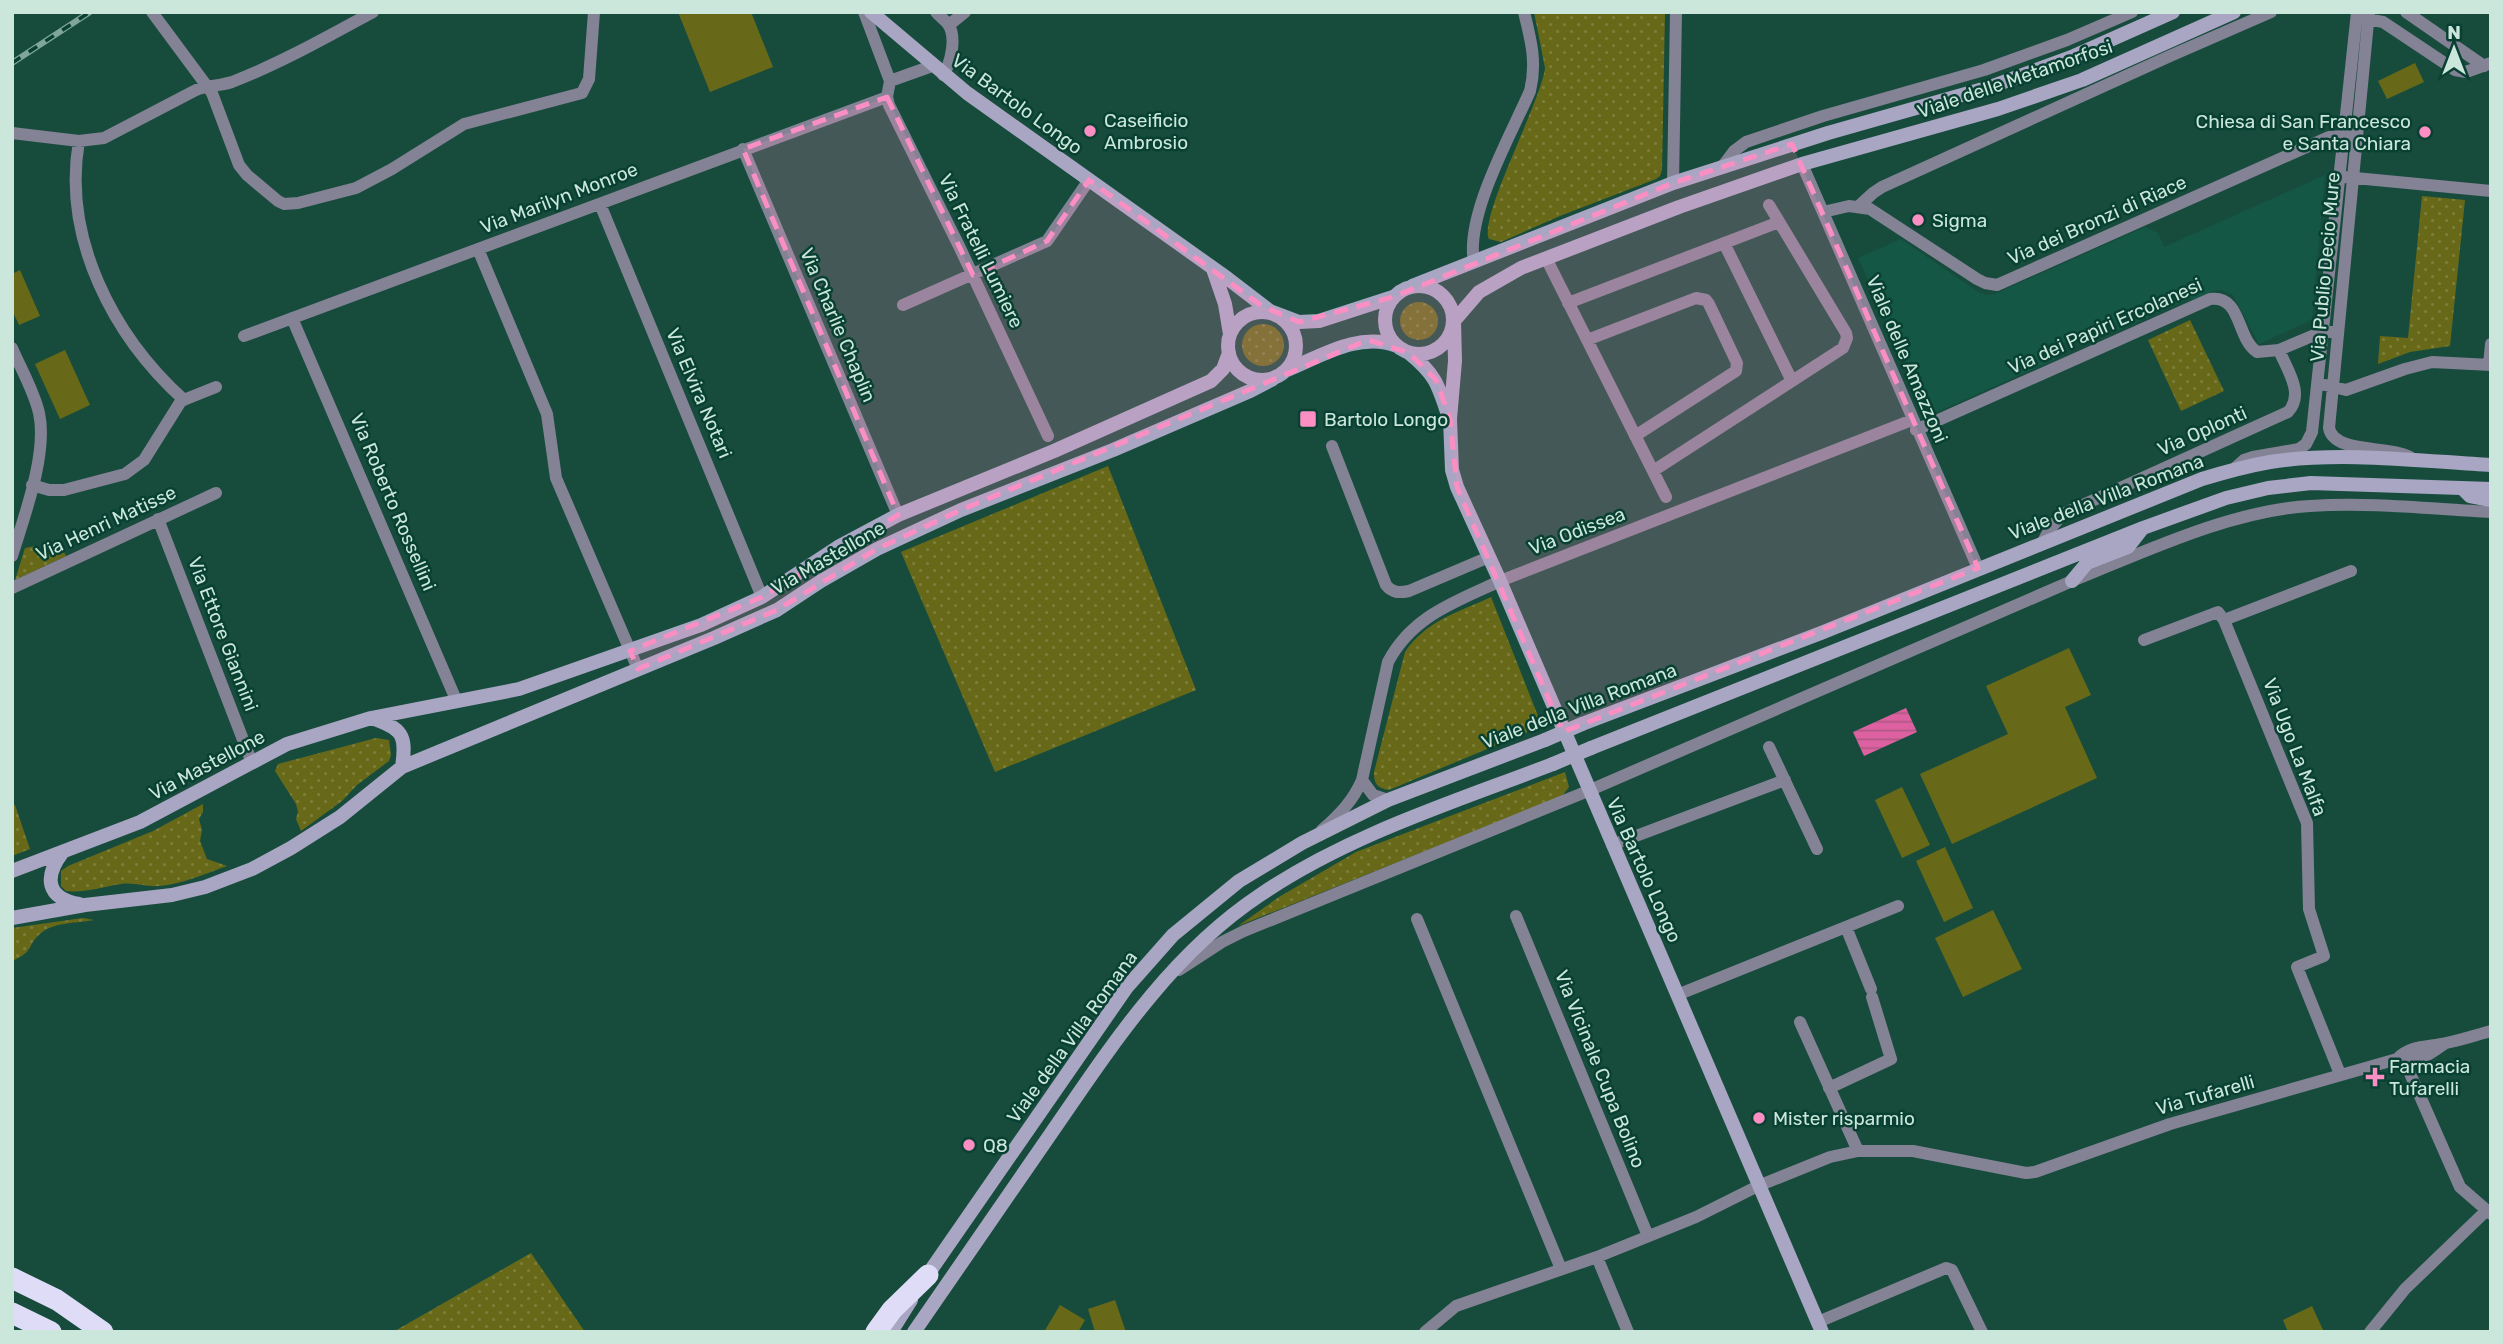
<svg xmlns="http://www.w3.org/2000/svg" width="2503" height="1344" font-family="Rubik,sans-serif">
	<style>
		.built { fill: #145744 }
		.grass { fill: url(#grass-dots) }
		.pitch { fill: #686918 }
		.water { fill: url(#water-rules) }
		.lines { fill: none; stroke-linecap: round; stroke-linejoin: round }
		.street { stroke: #848295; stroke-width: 12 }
		.secondary { stroke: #a9a6c3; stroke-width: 14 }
		.highway { stroke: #dfdcf8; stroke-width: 21 }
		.rail-casing { stroke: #80a699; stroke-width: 6 }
		.rail { stroke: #084132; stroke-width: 3.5; stroke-dasharray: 10; stroke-linecap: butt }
		.secondary-bridge { stroke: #a9a6c3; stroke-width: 14 }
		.marked { fill: #fb8fc4; fill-opacity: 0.2; stroke: #fb8fc4; stroke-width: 5; stroke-dasharray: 14 9; stroke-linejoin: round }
		.poi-dot { fill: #fb8fc4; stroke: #084132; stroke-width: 2.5 }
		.labels { text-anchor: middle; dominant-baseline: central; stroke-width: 5; stroke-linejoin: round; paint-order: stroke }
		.street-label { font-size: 19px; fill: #cbe6db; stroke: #084132 }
		.poi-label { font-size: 19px; fill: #cbe6db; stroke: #084132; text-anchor: start }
	</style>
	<defs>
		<pattern id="grass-dots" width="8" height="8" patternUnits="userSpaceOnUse" patternTransform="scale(1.75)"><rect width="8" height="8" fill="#686918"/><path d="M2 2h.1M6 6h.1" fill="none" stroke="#7c7e39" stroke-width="1.8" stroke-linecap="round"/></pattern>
		<pattern id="water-rules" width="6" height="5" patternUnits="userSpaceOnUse" patternTransform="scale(1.75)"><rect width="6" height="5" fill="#dd61a1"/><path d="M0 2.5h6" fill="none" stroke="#ad5984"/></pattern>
	</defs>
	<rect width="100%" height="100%" fill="#174c3d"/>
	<!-- built -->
	<path class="built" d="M2325,175L2312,320L2259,344L2233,295L2222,290L2213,291L2193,300L2191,298L2119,330L2112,329L2106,324L2061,344L2060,355L2054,360L1939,411H1931L1923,402L1858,258L1901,239L1978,292L1987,295L1995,294L2145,227L2158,233L2164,247Z"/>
	<!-- grass -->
	<path class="grass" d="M1534,12H1665L1662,170L1660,176L1656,179L1560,216L1501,242L1489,239C1478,218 1541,102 1545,68Z
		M2422,196L2465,200L2450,346L2410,352L2378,364L2380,336L2408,338Z
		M1400 321a19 19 0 1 1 38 0a19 19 0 1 1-38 0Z
		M2190,320L2224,391L2181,411L2148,340Z
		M1242 345a21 21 0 1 1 42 0a21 21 0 1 1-42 0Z
		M1108,466L1196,690L995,772L901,552Z
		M36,546V552H45L61,546L66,556L15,580L25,548Z
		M1491,597L1542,726L1389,790C1377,788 1374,784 1374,772L1405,652C1427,620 1457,613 1491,597Z
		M376,738L389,740L391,755L389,761L357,785L342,801L301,831L296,819L298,812L296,804L275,771L278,764Z
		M1565,772L1569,787L1562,796L1238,926L1279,897L1356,852Z
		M203,804V812L199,819L202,830L200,841L207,859L227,866C205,874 182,884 159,886C146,887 134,882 121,884C102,887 85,893 66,891L61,886V871L68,866L153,831Z
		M15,805L30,849L12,856V806Z
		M83,918L94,920C79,923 52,922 40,934C27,945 34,952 12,961V928Z
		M531,1253L585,1332H393Z"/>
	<!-- pitch -->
	<path class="pitch" d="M678,12H751L773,67L710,92Z
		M2415,63L2424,82L2387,99L2378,81Z
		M20,270L40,316L19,325L12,310V274Z
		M65,350L90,405L60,419L35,364Z
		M2069,648L2091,695L2065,707L2097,778L1952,844L1920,774L2008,734L1986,686Z
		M1902,787L1930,845L1902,858L1875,800Z
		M1945,847L1973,908L1944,922L1916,861Z
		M1993,910L2022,969L1963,997L1935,938Z
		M1115,1300L1126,1332H1095L1088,1309Z
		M1060,1305L1085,1320L1078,1332H1044Z
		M2312,1306L2324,1332H2288L2283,1320Z"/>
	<!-- water -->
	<path class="water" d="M1906,708L1917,732L1864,756L1853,732Z"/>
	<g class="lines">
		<!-- street -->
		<path class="street" d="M152,12L212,93L239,165L247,175L278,201L284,204L298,203L356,188L392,169L464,124L582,93L589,79L594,12
			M864,12L890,81L932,66
			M936,12C939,16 945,20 948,24C957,37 951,63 943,75
			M2369,12L2329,428C2334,454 2389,445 2410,457
			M2406,12L2484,66
			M2361,18L2383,22L2455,70L2466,72L2491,63
			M949,25L965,12
			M890,81L887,97L889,105L960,248L1048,436
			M12,133L79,141L104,138L196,90C208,85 220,86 232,82C281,63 327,37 373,12
			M79,141C62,238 113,336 184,400
			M743,149L898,515
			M1802,164L1978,568
			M1722,167L1734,151L1746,142L1823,116L1984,70L2067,40L2132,12
			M2345,177L2491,191
			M1673,183L1676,12
			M600,204L762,597
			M1859,206L1873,193L1882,187L2170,56L2271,12
			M1823,212L1849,206L1870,209L1977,279L1985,283L1997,285L2329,137L2357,135
			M1724,243L1792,381
			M478,249L547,414L556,478L638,669
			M1546,258L1666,497
			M1474,262C1465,215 1511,135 1530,91C1537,63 1531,40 1524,12
			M1568,303L1779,222
			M903,305L1047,241L1089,180
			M292,318L457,702
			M244,336L887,97
			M1587,340L1696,298L1706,300L1709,304L1737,363L1736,371L1635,436
			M12,348C21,369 34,391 39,413C48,453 24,517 12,556
			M2489,365L2491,344
			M2325,385L2346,390L2405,369L2432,362L2491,365
			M1916,430L2210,299C2242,295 2236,338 2257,352L2279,350L2324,331L2331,332
			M1332,446L1386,585C1392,593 1399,593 1409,591L1489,557
			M2234,469L2244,460L2253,457L2299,449L2306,444L2312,432L2357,12
			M1653,471L1843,348L1847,338L1846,333L1769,205
			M32,485L49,490H64L125,474L144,460L181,401L216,387
			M158,519L252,763
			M2043,542L2049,530L2063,514L2288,412C2305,394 2287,370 2279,350
			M12,588L216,493
			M2224,620L2351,571
			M2144,640L2218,612L2224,620L2307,823L2309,909L2324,956L2297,967L2340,1074
			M1769,747L1817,849
			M1362,780L1373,795L1388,800
			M1322,830C1339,815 1353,801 1362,780L1388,662C1412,616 1455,602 1500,581L1912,420
			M1612,845L1785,780
			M1516,916L1648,1236
			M1417,919L1561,1269
			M1846,927L1871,989
			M1179,970L1222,942L1244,931L1588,791L2072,581C2144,552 2232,510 2310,506C2370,502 2431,509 2491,512
			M1677,995L1898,906
			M1800,1022L1858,1151
			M2397,1059C2410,1045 2428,1047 2446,1043C2461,1040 2476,1035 2491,1031
			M2405,1062L2460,1187L2491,1214
			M1829,1088L1891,1059L1872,997
			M1597,1257L1628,1332
			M1818,1322L1946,1268L1952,1270L1982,1332
			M1425,1332L1456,1306L1597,1257L1696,1217L1758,1186L1830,1157L1858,1151H1913L2026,1173L2035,1172L2170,1124L2397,1059C2414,1066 2430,1054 2444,1044
			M2370,1332L2405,1289L2486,1211"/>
		<!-- secondary -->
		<path class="secondary" d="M871,12L967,93L1227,278L1270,311L1299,322L1319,321L1393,297
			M1213,269L1225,304L1230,334
			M1385 320a34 34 0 1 1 68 0a34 34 0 1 1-68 0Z
			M1412,286L1673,183L1828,133L1990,87L2074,56L2173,12
			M1228 346a34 34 0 1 1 68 0a34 34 0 1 1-68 0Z
			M1454,321L1455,361L1450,419L1452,470L1457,487L1500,581L1822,1332
			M1454,321L1479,292L1521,268L1679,207L1802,164L1998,109L2082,80L2234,12
			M1409,353C1435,374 1438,384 1448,415
			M1287,370C1321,356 1360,331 1397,346
			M2462,488L2470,496L2491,500
			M2072,581L2087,563L2128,547L2142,529
			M372,718C402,729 407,734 402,767
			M1582,724L1821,633L2202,479C2225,472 2247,466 2270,462C2339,451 2421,461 2491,465
			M1591,748L2143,528L2226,498L2268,488L2311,483L2491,489
			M62,853C44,877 46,898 79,904
			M12,871L140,822L287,744L371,718L519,689L701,625L762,597L838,547L898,515L1054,451L1211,381L1223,369L1229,353
			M12,918L85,905L172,895L205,887L252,869L291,848L340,817L402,767L714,638L777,610L821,581L877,549L961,510L1113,450L1250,391L1273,379
			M924,1280L1127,987L1173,935L1239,881L1302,843L1388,800L1545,740
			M891,1332L911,1300
			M914,1332C960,1265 1006,1199 1052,1132C1112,1045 1170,955 1260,895C1348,835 1454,802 1553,764"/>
		<!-- highway -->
		<path class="highway" d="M12,1278L57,1300L103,1332
			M12,1313L51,1332
			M876,1332L892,1310L928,1275"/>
		<defs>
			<path id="rail" d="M12,63L90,12"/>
		</defs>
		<!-- rail casing -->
		<use href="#rail" class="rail-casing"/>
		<!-- rail -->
		<use href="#rail" class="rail"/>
		<!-- secondary-bridge -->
		<path class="secondary-bridge" d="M1545,740L1582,724
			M1553,764L1591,748"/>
	</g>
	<!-- marked area -->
	<path class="marked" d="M887,97L973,275L1047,241L1089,180L1262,306L1299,322L1393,297L1673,183L1792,144L1978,568L1563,732L1457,487L1450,419L1436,380L1409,353L1368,340L961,510L877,549L777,610L638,669L630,651L762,597L898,515L743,149Z"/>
	<!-- markers -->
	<g class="poi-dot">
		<circle cx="1090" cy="131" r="7"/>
		<circle cx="2425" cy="132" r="7"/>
		<circle cx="1918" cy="220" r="7"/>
		<rect x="1299" y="410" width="18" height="18" rx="3.5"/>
		<path d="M2371.5 1066.5h7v7h7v7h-7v7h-7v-7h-7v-7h7z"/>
		<circle cx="1759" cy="1118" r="7"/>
		<circle cx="969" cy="1145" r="7"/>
	</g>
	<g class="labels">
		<!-- street labels -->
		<g class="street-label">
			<text transform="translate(2015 79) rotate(-19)">Viale delle Metamorfosi</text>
			<text transform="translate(1017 104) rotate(36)">Via Bartolo Longo</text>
			<text transform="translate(559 198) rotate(-21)">Via Marilyn Monroe</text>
			<text transform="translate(2097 220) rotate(-24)">Via dei Bronzi di Riace</text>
			<text transform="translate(981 251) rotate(64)">Via Fratelli Lumiere</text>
			<text transform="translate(2325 267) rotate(-85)">Via Publio Decio Mure</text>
			<text transform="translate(838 325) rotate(67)">Via Charlie Chaplin</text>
			<text transform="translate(2105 326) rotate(-24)">Via dei Papiri Ercolanesi</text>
			<text transform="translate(1907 359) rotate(67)">Viale delle Amazzoni</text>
			<text transform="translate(699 393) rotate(67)">Via Elvira Notari</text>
			<text transform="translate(2202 431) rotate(-24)">Via Oplonti</text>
			<text transform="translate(2106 497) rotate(-21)">Viale della Villa Romana</text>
			<text transform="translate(393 502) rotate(67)">Via Roberto Rossellini</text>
			<text transform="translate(106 523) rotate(-25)">Via Henri Matisse</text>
			<text transform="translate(1577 531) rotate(-21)">Via Odissea</text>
			<text transform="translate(828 558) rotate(-30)">Via Mastellone</text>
			<text transform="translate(223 634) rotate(69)">Via Ettore Giannini</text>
			<text transform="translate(1579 706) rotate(-21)">Viale della Villa Romana</text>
			<text transform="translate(2295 747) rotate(69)">Via Ugo La Malfa</text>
			<text transform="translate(207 765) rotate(-28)">Via Mastellone</text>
			<text transform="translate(1644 870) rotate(66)">Via Bartolo Longo</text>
			<text transform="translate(1072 1037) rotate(-54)">Viale della Villa Romana</text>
			<text transform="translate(1600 1069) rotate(68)">Via Vicinale Cupa Bolino</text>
			<text transform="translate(2205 1095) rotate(-16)">Via Tufarelli</text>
		</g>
		<!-- poi labels -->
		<g class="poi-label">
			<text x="1104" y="120">Caseificio<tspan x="1104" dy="22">Ambrosio</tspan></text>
			<text x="2411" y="121" text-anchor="end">Chiesa di San Francesco<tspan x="2411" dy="22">e Santa Chiara</tspan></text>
			<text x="1932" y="220">Sigma</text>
			<text x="1324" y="419">Bartolo Longo</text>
			<text x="2389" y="1066">Farmacia<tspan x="2389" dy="22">Tufarelli</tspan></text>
			<text x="1773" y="1118">Mister risparmio</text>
			<text x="983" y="1145">Q8</text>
		</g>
	</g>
	<!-- border -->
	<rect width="2503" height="1344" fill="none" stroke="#cbe6db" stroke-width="28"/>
	<!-- north arrow -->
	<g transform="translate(2454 49)" stroke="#084132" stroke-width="5" paint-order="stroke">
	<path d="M0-5L12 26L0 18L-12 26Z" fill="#cbe6db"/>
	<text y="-10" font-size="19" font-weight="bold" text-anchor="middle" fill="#cbe6db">N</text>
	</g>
</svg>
